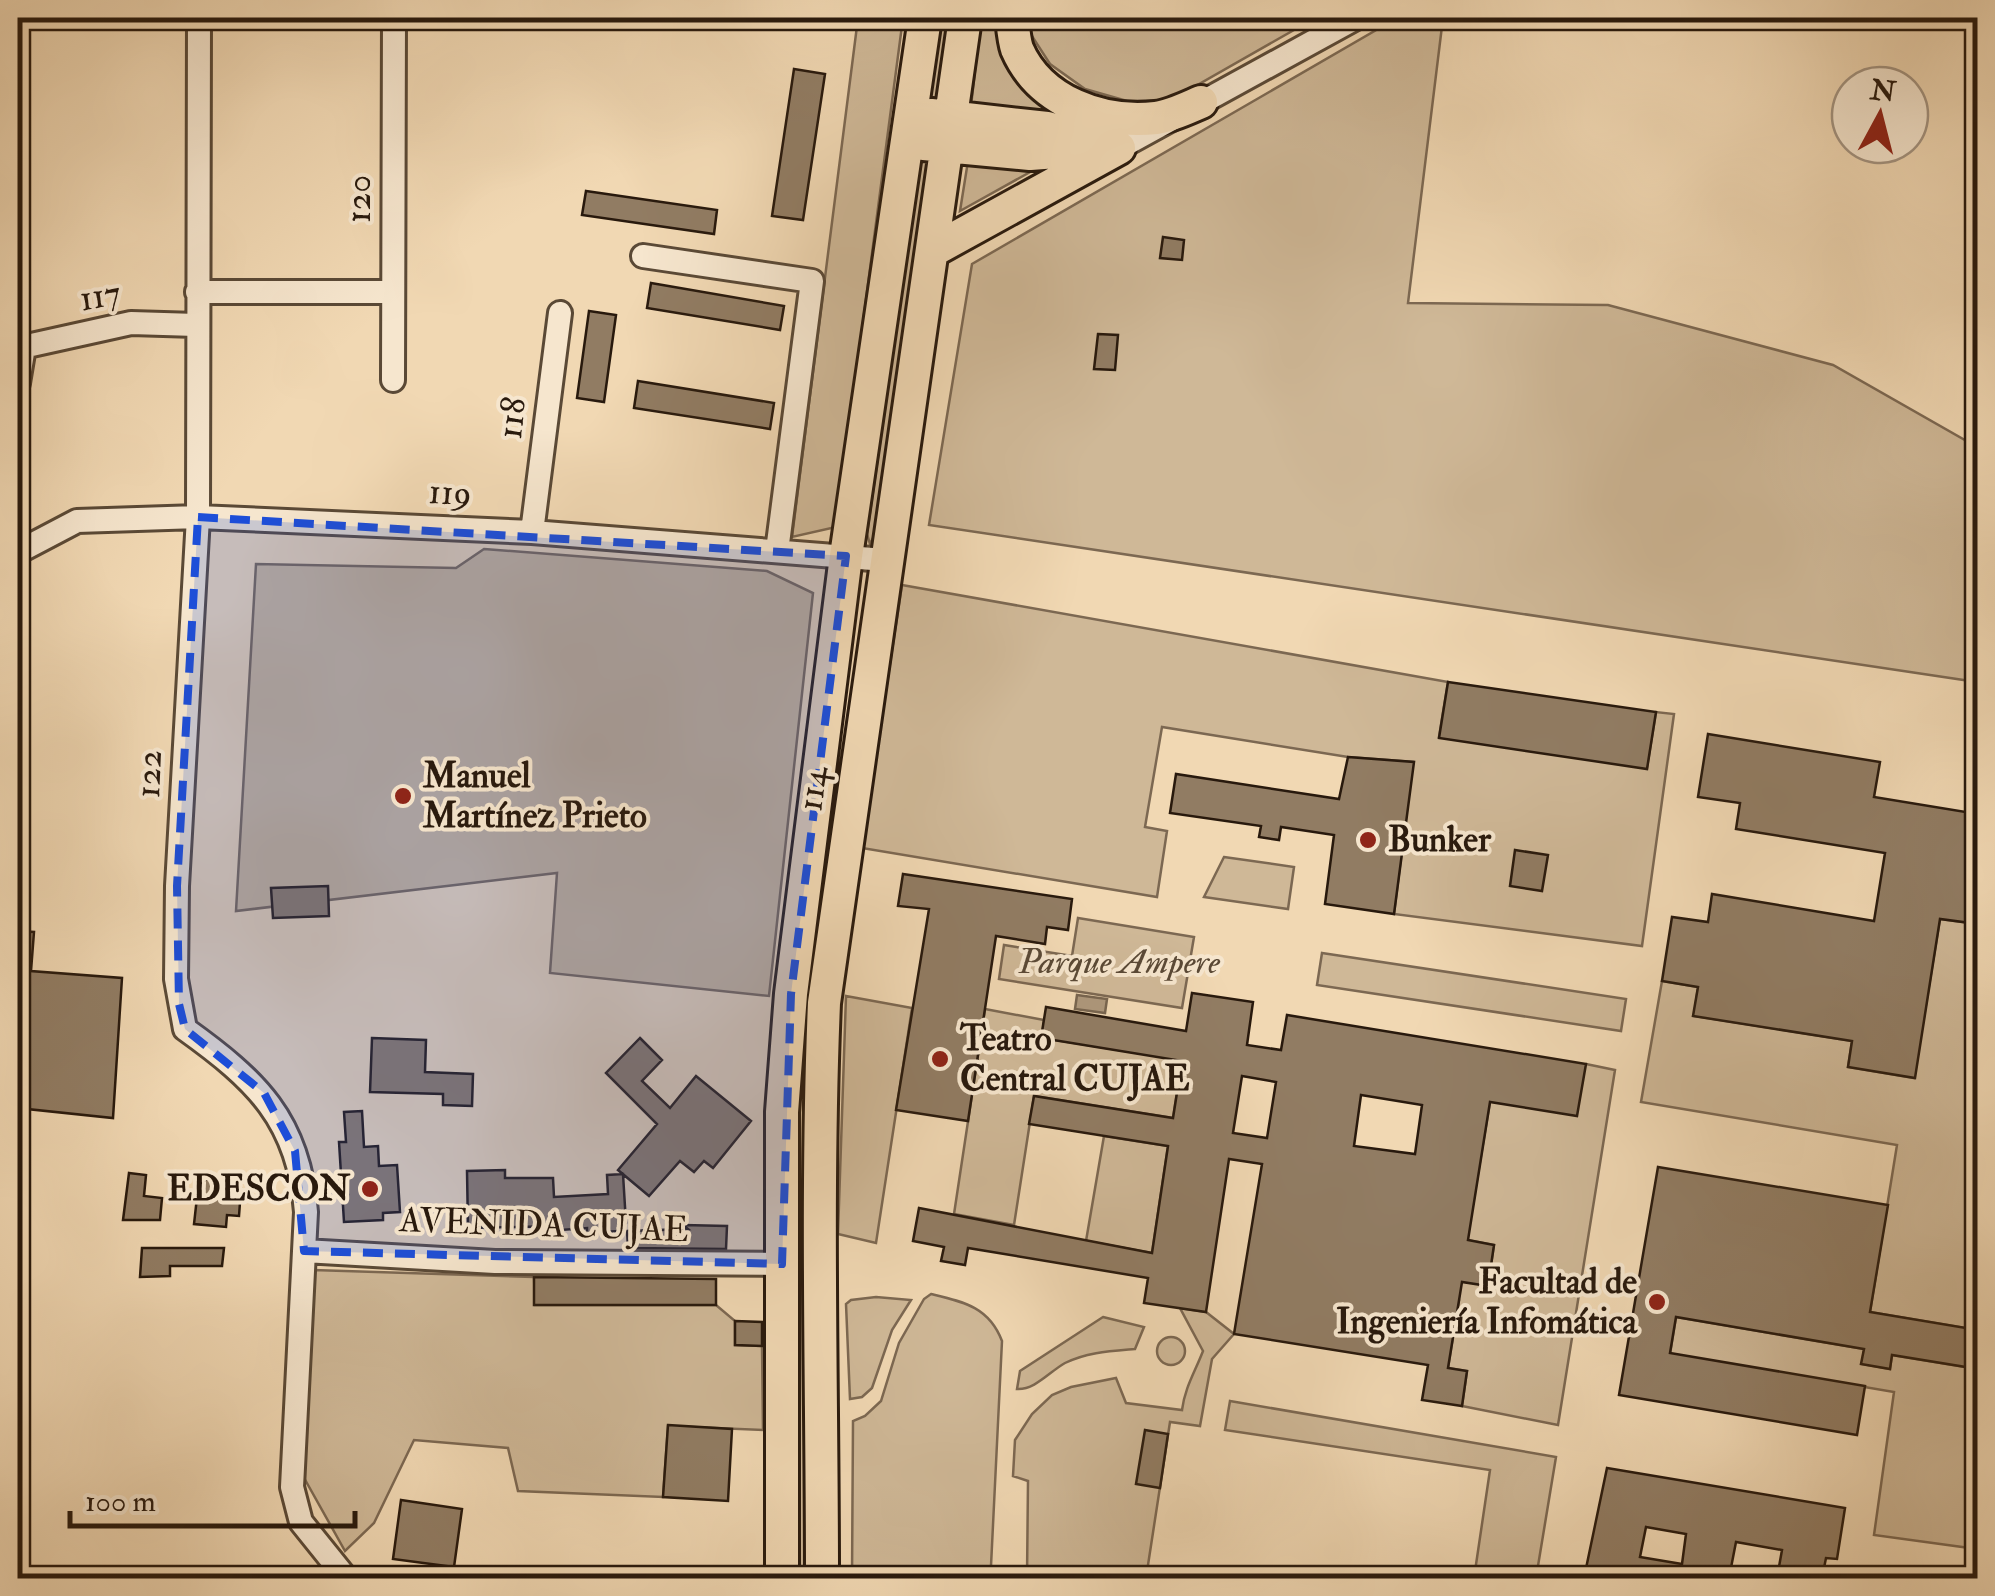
<svg xmlns="http://www.w3.org/2000/svg" width="1995" height="1596" font-family="'IM FELL Double Pica',serif">
	<style>
		.green { fill: #cfb897; stroke: #7c6852; stroke-width: 2.5 }
		.water { fill: #ad977b; stroke: #78654f; stroke-width: 2.5 }
		.building { fill: #917c63; stroke: #28190d; stroke-width: 2.5; fill-rule: evenodd }
		.lines { fill: none; stroke-linecap: round; stroke-linejoin: round }
		.minor-casing { stroke: #5a4936; stroke-width: 28 }
		.highway-casing { stroke: #28190d; stroke-width: 38 }
		.minor { stroke: #f6e6ce; stroke-width: 22 }
		.highway { stroke: #f1d8b3; stroke-width: 32 }
		.marked { fill: #1d4ed8; fill-opacity: 0.2; stroke: #1d4ed8; stroke-width: 8; stroke-dasharray: 20 12; stroke-linejoin: round }
		.poi-dot { fill: #8f2418; stroke: #f6e6ce; stroke-width: 4 }
		.labels { text-anchor: middle; dominant-baseline: central; stroke-width: 8; stroke-linejoin: round; paint-order: stroke }
		.street-label { font-size: 35px; fill: #28190d; stroke: #f6e6ce }
		.poi-label { font-size: 35px; font-weight: bold; fill: #28190d; stroke: #f6e6ce; text-anchor: start }
		.park-label { font-size: 35px; font-style: italic; fill: #5a4936; stroke: #f6e6ce }
	</style>
	<rect width="100%" height="100%" fill="#f1d8b3"/>
	<filter id="stains"><feTurbulence type="fractalNoise" baseFrequency=".002" numOctaves="4"/><feColorMatrix values="0 0 0 0 .2 0 0 0 0 .09 0 0 0 0 .02 0 0 0 .5 -.17"/></filter>
	<radialGradient id="worn" r=".72"><stop offset=".6" stop-color="#630" stop-opacity="0"/><stop offset="1" stop-color="#630" stop-opacity=".3"/></radialGradient>
	<!-- green -->
	<path class="green" d="M858,18H903L836,527L792,537Z
		M941,18H952L876,532L870,544L867,534Z
		M981,18H1000L1064,116L971,106Z
		M1025,18H1315L1171,100L1127,101L1085,89L1050,64L1028,30Z
		M1397,18H1443L1408,303L1608,305L1833,365L1977,447V682L929,525L972,264Z
		M968,161L1041,166L960,211Z
		M484,549L767,571L813,593L769,996L550,973L557,873L236,911L256,564L456,568Z
		M902,585L1448,682L1439,737L1647,768L1656,712L1674,714L1642,946L1394,914L1413,762L1348,757L1162,727L1145,827L1167,831L1157,897L862,848Z
		M1224,857L1294,867L1288,909L1204,897Z
		M1078,918L1194,937L1182,1008L999,979L1004,945L1072,956Z
		M1940,919L1977,924V1330L1870,1312L1897,1145L1641,1102L1662,981L1698,987L1694,1016L1852,1041L1848,1067L1914,1078Z
		M1322,953L1626,999L1621,1031L1317,985Z
		M846,996L912,1008L876,1243L838,1234Z
		M985,1009L1044,1020L1042,1038L1182,1060L1173,1118L1034,1096L1014,1225L954,1214Z
		M1586,1064L1615,1070L1558,1425L1462,1406L1467,1371L1448,1368L1459,1300L1424,1276L1488,1285L1494,1245L1467,1240L1490,1102Z
		M1104,1136L1168,1146L1152,1253L1086,1241Z
		M313,1270L534,1277L535,1305H716L735,1321V1345L762,1346L763,1430L668,1426L663,1497L518,1491L508,1448L414,1440L374,1523L345,1551L303,1476Z
		M810,1272L806,1578H800L797,1549L800,1273Z
		M931,1294C964,1302 989,1307 1002,1341L991,1566L983,1573L982,1578H852L853,1421L865,1416L881,1401L899,1343L924,1299Z
		M876,1297L911,1300L892,1330L872,1388L862,1397L850,1399L846,1304L851,1300Z
		M1180,1308L1206,1312L1234,1334L1212,1359L1200,1426L1170,1422L1146,1578H1027L1028,1481L1013,1476L1015,1440L1032,1414L1052,1395L1071,1387L1116,1378L1126,1403L1182,1410C1185,1387 1195,1372 1203,1351Z
		M1103,1317L1144,1327L1135,1349C1111,1351 1087,1352 1065,1363C1049,1372 1035,1390 1017,1389L1020,1371Z
		M1676,1317L1864,1349L1862,1364L1890,1369L1892,1355L1977,1369V1549L1874,1535L1894,1392L1670,1354Z
		M1157 1351a14 14 0 1 1 28 0a14 14 0 1 1-28 0Z
		M1230,1401L1556,1457L1536,1578H1474L1490,1470L1225,1430Z"/>
	<!-- water -->
	<path class="water" d="M1077,995L1107,999L1105,1013L1075,1009Z"/>
	<!-- building -->
	<path class="building" d="M794,69L825,74L803,220L772,216Z
		M586,191L717,210L714,234L582,215Z
		M1163,237L1184,240L1182,260L1160,258Z
		M651,283L784,306L780,330L647,308Z
		M589,311L616,315L604,402L577,398Z
		M1098,334L1118,335L1115,370L1094,369Z
		M638,381L774,403L770,429L634,408Z
		M1448,682L1656,712L1647,769L1439,738Z
		M1708,734L1880,762L1874,797L1978,814V924L1940,919L1915,1078L1848,1067L1852,1041L1693,1016L1698,987L1662,981L1672,917L1708,922L1712,894L1874,921L1885,853L1736,829L1740,803L1698,797Z
		M1348,757L1414,762L1394,914L1325,904L1334,835L1281,827L1279,840L1259,837L1261,826L1170,813L1176,774L1339,799Z
		M1515,850L1548,855L1542,891L1510,886Z
		M903,874L1072,899L1068,930L1047,927L1045,944L996,936L968,1121L896,1110L929,909L898,906Z
		M328,886L329,916L273,918L271,888Z
		M18,931L34,932L31,971L122,978L113,1118L18,1108Z
		M1192,993L1253,1002L1247,1045L1281,1050L1287,1015L1586,1064L1577,1116L1490,1102L1468,1240L1494,1245L1488,1286L1462,1282L1448,1368L1467,1371L1462,1406L1422,1400L1428,1365L1234,1334L1262,1164L1229,1159L1206,1312L1144,1303L1148,1278L968,1248L965,1265L941,1261L944,1247L913,1241L919,1208L1152,1253L1168,1146L1029,1124L1034,1096L1173,1118L1182,1061L1041,1038L1046,1007L1186,1031ZM1242,1076L1276,1082L1267,1138L1233,1133ZM1361,1095L1422,1105L1415,1154L1354,1146Z
		M372,1038L426,1040L425,1072L473,1074L472,1106L443,1105V1094L370,1092Z
		M640,1038L662,1060L642,1081L670,1108L696,1076L751,1121L713,1168L704,1161L694,1172L680,1161L649,1196L618,1170L657,1124L606,1073Z
		M362,1111L364,1147L378,1146L379,1166L397,1165L400,1212L383,1213V1220L344,1222L339,1142H346L344,1112Z
		M1658,1167L1888,1205L1870,1312L1978,1330V1369L1892,1355L1890,1369L1861,1364L1864,1349L1676,1317L1670,1353L1865,1386L1857,1435L1619,1395Z
		M505,1170V1178H553L554,1197L608,1194L607,1175L623,1174L626,1223L619,1231L587,1233V1228L561,1230V1226L468,1228L467,1171Z
		M129,1173L146,1175L144,1196L162,1198L160,1220H123Z
		M199,1179L224,1180L223,1193L241,1189L239,1216L227,1215L226,1227L194,1224Z
		M683,1225L727,1226L726,1249L628,1248L627,1231L688,1229Z
		M142,1248H224L222,1266H170V1276L140,1277Z
		M534,1277L716,1279V1305H534Z
		M735,1321L762,1322V1346L735,1345Z
		M668,1425L732,1429L728,1501L663,1497Z
		M1145,1430L1168,1434L1160,1488L1136,1484Z
		M1607,1468L1845,1508L1837,1559L1826,1558L1822,1578H1777L1782,1550L1736,1542L1729,1578H1584ZM1646,1527L1686,1534L1682,1564L1640,1557Z
		M401,1500L462,1509L454,1567L393,1559Z"/>
	<g class="lines">
		<defs>
			<path id="minor" d="M199,18L198,517L177,886L176,979L185,1029C256,1080 299,1120 306,1212L292,1487L301,1522L346,1578
				M1119,148L1356,18
				M643,256L812,281L777,551
				M197,292H393
				M18,348L131,323L196,325
				M393,380L394,18
				M18,383L24,347
				M532,532L560,313
				M18,552L77,521L198,517L532,532L885,560
				M304,1251L495,1262L782,1264"/>
			<path id="highway" d="M1012,18C1013,27 1014,40 1017,49C1040,102 1102,124 1156,118C1171,116 1187,108 1201,102
				M931,115L1047,128L1094,141
				M924,144L1030,154L1110,148
				M932,251L1119,148
				M782,1578V1112L791,994L846,556L925,18
				M822,1578C822,1387 816,1195 824,1003L965,18"/>
		</defs>
		<!-- minor casing -->
		<use href="#minor" class="minor-casing"/>
		<!-- highway casing -->
		<use href="#highway" class="highway-casing"/>
		<!-- minor -->
		<use href="#minor" class="minor"/>
		<!-- highway -->
		<use href="#highway" class="highway"/>
	</g>
	<!-- marked area -->
	<path class="marked" d="M198,517L846,556L791,994L782,1264L304,1251L295,1151L264,1093L185,1029L179,1004L177,886Z"/>
	<!-- markers -->
	<g class="poi-dot">
		<circle cx="403" cy="796" r="10"/>
		<circle cx="1368" cy="840" r="10"/>
		<circle cx="940" cy="1059" r="10"/>
		<circle cx="370" cy="1189" r="10"/>
		<circle cx="1657" cy="1302" r="10"/>
	</g>
	<g class="labels">
		<!-- street labels -->
		<g class="street-label">
			<text transform="translate(359 199) rotate(-90)">120</text>
			<text transform="translate(100 296) rotate(-10)">117</text>
			<text transform="translate(512 418) rotate(-83)">118</text>
			<text transform="translate(450 493) rotate(3)">119</text>
			<text transform="translate(149 774) rotate(-87)">122</text>
			<text transform="translate(813 789) rotate(-82)">114</text>
			<text transform="translate(544 1225) rotate(2)">AVENIDA CUJAE</text>
		</g>
		<!-- poi labels -->
		<g class="poi-label">
			<text x="423" y="776">Manuel<tspan x="423" dy="40">Martínez Prieto</tspan></text>
			<text x="1388" y="840">Bunker</text>
			<text x="960" y="1039">Teatro<tspan x="960" dy="40">Central CUJAE</tspan></text>
			<text x="350" y="1189" text-anchor="end">EDESCON</text>
			<text x="1637" y="1282" text-anchor="end">Facultad de<tspan x="1637" dy="40">Ingeniería Infomática</tspan></text>
		</g>
		<!-- park labels -->
		<g class="park-label">
			<text x="1119" y="962">Parque Ampere</text>
		</g>
	</g>
	<!-- margin -->
	<rect width="1995" height="1596" fill="none" stroke="#f1d8b3" stroke-width="60"/>
	<rect x="20" y="20" width="1955" height="1556" fill="none" stroke="#28190d" stroke-width="5"/>
	<rect x="30" y="30" width="1935" height="1536" fill="none" stroke="#28190d" stroke-width="2.5"/>
	<!-- north arrow -->
	<g transform="translate(1880 115) rotate(7)"><circle r="48" fill="#f6e6ce" stroke="#a49481" stroke-width="2.5"/>
	<path d="M0-8L18 38L0 25L-18 38Z" fill="#8f2418"/>
	<text y="-15" font-size="28" font-weight="bold" text-anchor="middle" fill="#28190d">N</text>
	</g>
	<!-- scale -->
	<path d="M70 1511v15h285v-15" fill="none" stroke="#28190d" stroke-width="5"/>
	<text x="85" y="1511" font-size="30" fill="#28190d" stroke="#f6e6ce" stroke-width="8" paint-order="stroke">100 m</text>
	<rect width="100%" height="100%" filter="url(#stains)"/>
	<rect width="100%" height="100%" fill="url(#worn)"/>
</svg>
